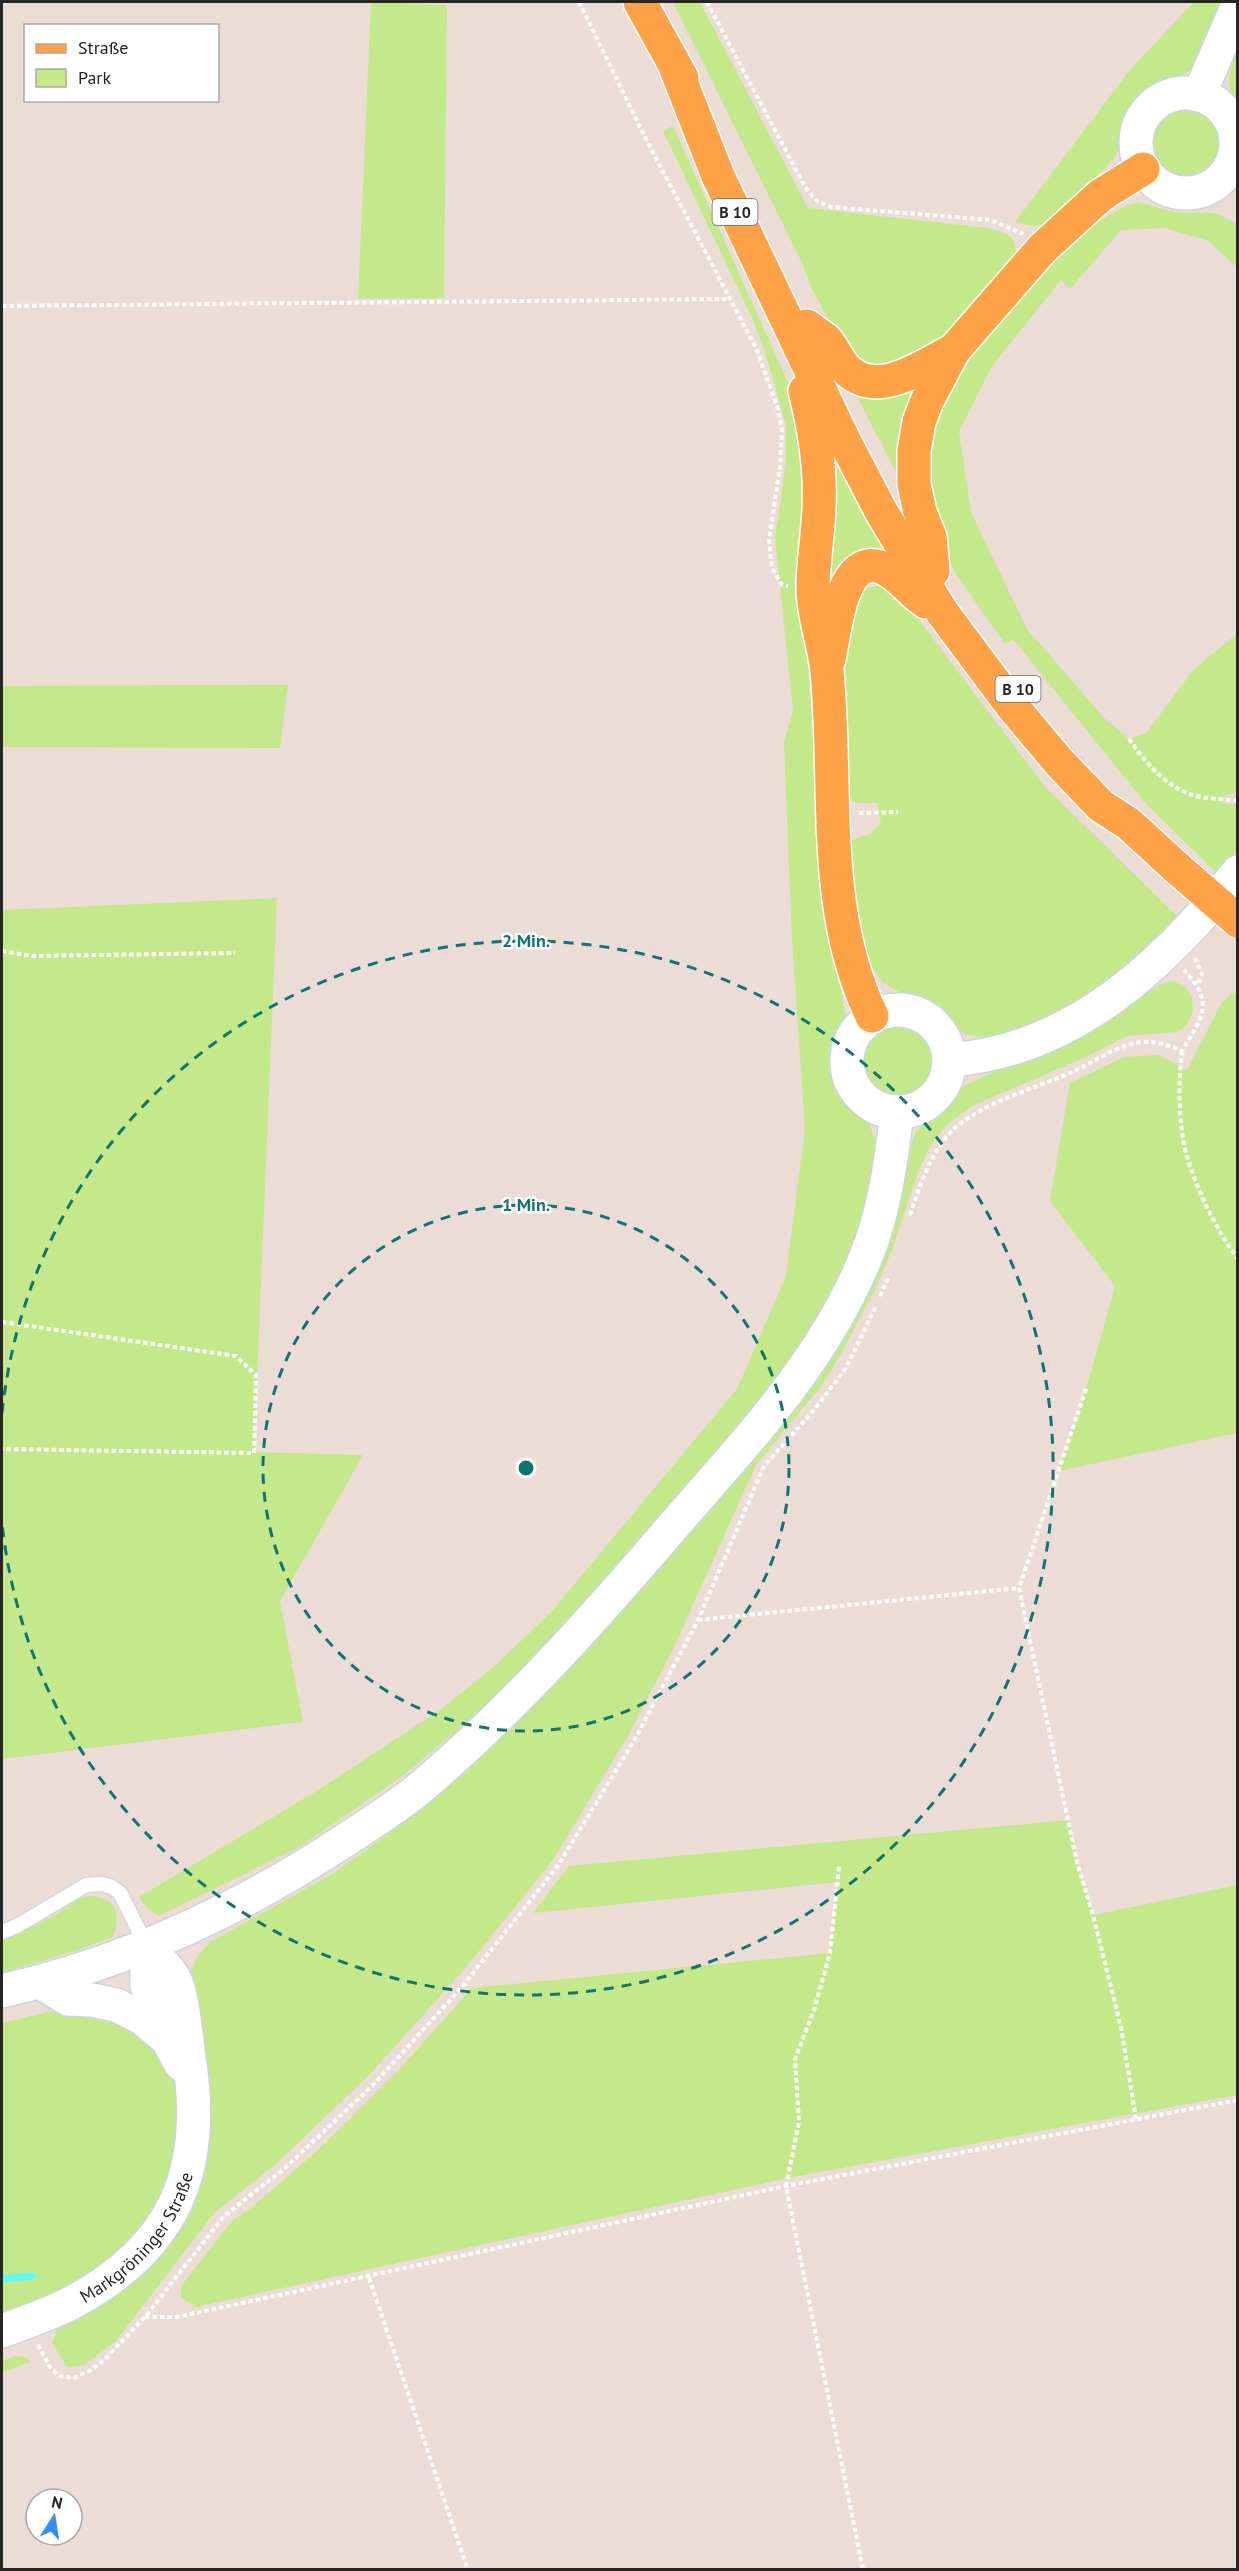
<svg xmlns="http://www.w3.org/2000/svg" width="1239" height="2571" font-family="'PT Sans',sans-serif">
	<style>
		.green { fill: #c4e98b }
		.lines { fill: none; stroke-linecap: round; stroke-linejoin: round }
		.stream { stroke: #5cfaf9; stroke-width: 7 }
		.lane-casing { stroke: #cbd5e2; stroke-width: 16 }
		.secondary-casing { stroke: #cbd5e2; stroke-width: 36 }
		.primary-casing { stroke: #fff; stroke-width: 36 }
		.path { stroke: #fff; stroke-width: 4; stroke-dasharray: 4.5 3; stroke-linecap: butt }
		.lane { stroke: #fff; stroke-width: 14 }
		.secondary { stroke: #fff; stroke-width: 33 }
		.primary { stroke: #fea248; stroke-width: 33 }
		.primary-bridge-casing { stroke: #fff; stroke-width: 36; stroke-linecap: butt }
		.primary-bridge { stroke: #fea248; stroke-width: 33 }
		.ring { fill: none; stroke: #0f766e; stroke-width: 3; stroke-dasharray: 10 8 }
		.labels { text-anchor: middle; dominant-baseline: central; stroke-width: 5; stroke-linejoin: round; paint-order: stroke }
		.shield { fill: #fff; stroke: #676767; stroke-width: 1.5 }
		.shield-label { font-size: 16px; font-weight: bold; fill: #262626 }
		.street-label { font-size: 18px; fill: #262626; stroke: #fff }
		.centre { fill: #0f766e; stroke: #fff; stroke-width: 3 }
		.ring-label { font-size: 18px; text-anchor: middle; font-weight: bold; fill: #0f766e; stroke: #fff; stroke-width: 5; stroke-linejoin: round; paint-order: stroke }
	</style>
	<rect width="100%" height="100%" fill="#ebdcd6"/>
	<!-- green -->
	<path class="green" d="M371,2L447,5L444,298L358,299Z
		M673,2H700L808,208L987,228C1012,234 1020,238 1013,264L936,347L874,369L844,348L811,287L802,263Z
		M1194,2H1222L1191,69C1181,80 1168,81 1155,89C1148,93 1140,101 1135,108C1124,122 1125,139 1116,155C1110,166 1053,222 1042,225C1033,227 1024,224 1015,222L1129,71Z
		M1237,46V105C1223,86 1232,67 1237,46Z
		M1153 143a33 33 0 1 1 66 0a33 33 0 1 1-66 0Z
		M673,126L794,396L807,451V648L811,706L831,936L846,1017L835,1050L834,1060L838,1086L869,1122L875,1141L870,1189L857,1240L822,1315L759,1404L536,1659L468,1722L401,1777L301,1846L159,1916L148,1909L139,1897L320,1789L443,1708L497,1664L553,1610L737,1389L786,1276L805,1128L792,941L784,743L793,711L775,538L786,463V426L767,358L753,320L663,131Z
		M1138,202C1150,205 1163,210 1175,212C1203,215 1211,206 1237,225V267L1207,240L1164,228L1121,230L1070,289L1061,280L992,366L959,432L971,512L1027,629L1104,718L1129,739L1146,733L1194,669L1237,634V792L1223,796V803L1237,805V851L1219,875L1147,805L1013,639L1005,644L956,574L940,542L924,444L956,377L1040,274L1068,245L1092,225L1123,207Z
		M920,379L899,478L858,398L861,396L877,397Z
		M833,455L883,548C878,550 875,548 869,548C847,550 836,569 829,588Z
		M879,586L889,590L907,604L1045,787L1181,920C1155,943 1130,968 1102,990C1092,998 1023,1032 1012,1034C999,1037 979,1039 966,1034C952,1029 943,1014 930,1006C916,997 900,995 886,984C855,960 852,877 849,841L870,834L881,823L877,803H857L847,798L843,729L848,615L853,598L866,588Z
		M288,685L280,748L2,747V686Z
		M277,898L254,1452L363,1455L280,1601L303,1722L2,1759V910Z
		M1174,981L1186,988L1192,998L1193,1012L1187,1025L1177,1032L1127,1036L1082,1059L974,1105L946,1125L930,1147L917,1175L892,1250L874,1292L843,1350L823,1384L756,1465L674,1647L629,1734L553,1860L462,1972L370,2074L277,2163L215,2212L116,2341L84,2365L67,2367L52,2343L58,2327L199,2184L209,2146L210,2114L207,2071L188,1982C191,1964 198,1955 210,1942L331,1875L413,1816L540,1696L889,1226L915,1133C922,1124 955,1091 964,1086C1017,1059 1077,1047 1125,1010C1142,997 1152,984 1174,981Z
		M1233,992L1238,995L1237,1433L1059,1471L1086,1389L1115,1286L1050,1201L1070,1083L1124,1057L1159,1055L1187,1070L1221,1004Z
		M859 1061a39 39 0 1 1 78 0a39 39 0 1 1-78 0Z
		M1069,1820L1077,1863L1094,1915L1237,1885V2095L788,2178L196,2307L181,2298V2286L232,2221L252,2207L316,2152L398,2071L472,1988L830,1953L838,1882L533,1913L569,1866Z
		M87,1896C115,1896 123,1913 113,1937L75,1951L2,1973V1941L55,1915L78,1899Z
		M77,2009L111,2013L166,2060L175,2082L178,2114L177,2140L171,2169L160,2197L145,2220L106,2264L28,2307L2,2317V2023L49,2012Z
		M16,2356L26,2357L31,2362L2,2372V2361Z"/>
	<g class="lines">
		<!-- stream -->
		<path class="stream" d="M2,2279L32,2276"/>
		<defs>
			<path id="lane" d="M2,1932L17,1926L86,1885L102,1884L112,1887L120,1893L147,1947"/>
			<g id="secondary">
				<circle cx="1186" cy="143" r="50"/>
				<path d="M1199,95L1238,5"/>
				<circle cx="898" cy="1061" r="51"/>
				<path d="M950,1060C1073,1051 1165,964 1238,872"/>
				<path d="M147,1947V1985L167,2039L181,2064"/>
				<path d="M40,1982L68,1999L92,2000L116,2005L142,2018L167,2039"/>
				<path d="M2,1991C125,1963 239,1910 344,1841C370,1824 397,1807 420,1788C511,1711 591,1622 668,1532C743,1445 824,1363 867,1254C885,1209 891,1161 897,1113"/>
				<path id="s1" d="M2,2331C25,2322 51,2314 73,2302C175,2247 207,2170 189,2058C186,2038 183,1994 174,1978C167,1966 155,1956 147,1947"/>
			</g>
			<path id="primary" d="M640,2L682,78
				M672,59L718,176L844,440L882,513L942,612L1013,707L1059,762L1101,806L1129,824L1178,869
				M807,326C813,331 820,335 826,340C834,348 838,362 847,370C878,400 924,365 954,350
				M805,391C815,430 821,468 819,508C818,535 813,563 813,590C814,618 824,643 827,671C838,786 820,909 872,1016
				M933,571L930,537L920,512L914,484V451L919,422L927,401L954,350L1042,249L1101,195L1143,169
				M829,659C835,633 841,545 887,570C902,578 911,593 926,602"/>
		</defs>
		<!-- lane casing -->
		<use href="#lane" class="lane-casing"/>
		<!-- secondary casing -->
		<use href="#secondary" class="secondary-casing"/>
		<!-- primary casing -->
		<use href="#primary" class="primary-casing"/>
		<!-- path -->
		<path class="path" d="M579,2L647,141L757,350L777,406L782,429L780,467L769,540L772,568L782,585L788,586
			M707,2L805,187L817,201L831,207L991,220L1023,234
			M2,306L730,299
			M1129,739C1146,763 1166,788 1196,796C1209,799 1224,799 1238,801
			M859,813L898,812
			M2,951L32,956L235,953
			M1195,958L1202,974L1198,985
			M1182,1051C1179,1079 1178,1109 1183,1138C1188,1173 1216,1231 1238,1259
			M910,1215C920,1187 929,1155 950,1133C979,1103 1034,1089 1072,1072C1095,1062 1117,1044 1143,1042C1157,1041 1169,1045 1182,1051C1203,1015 1215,1004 1184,970
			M880,1296L889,1276
			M2,1322L236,1356L256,1375L254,1453L2,1449
			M1086,1389L1019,1588L1077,1863L1093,1915L1121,2027L1136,2119
			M698,1620L1019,1588
			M839,1867L830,1953L814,2010L795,2059L799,2122L786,2186L863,2570
			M369,2278L468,2570
			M145,2317H177L786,2186L1238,2100
			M38,2345L51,2369L60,2376L74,2378L91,2370L104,2360L145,2317L224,2216L285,2168L372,2086L461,1988L557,1867L634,1741L698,1620L764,1466L815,1409L846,1368L876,1306"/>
		<!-- lane -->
		<use href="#lane" class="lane"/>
		<!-- secondary -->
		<use href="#secondary" class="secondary"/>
		<!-- primary -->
		<use href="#primary" class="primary"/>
		<defs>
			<path id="primary-bridge" d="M1178,869L1238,921"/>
		</defs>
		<!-- primary-bridge casing -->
		<use href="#primary-bridge" class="primary-bridge-casing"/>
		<!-- primary-bridge -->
		<use href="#primary-bridge" class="primary-bridge"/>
	</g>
	<!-- distance rings -->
	<g class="ring">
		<circle cx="526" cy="1468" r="263"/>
		<path d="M2 1413A527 527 0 1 1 2 1523"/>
	</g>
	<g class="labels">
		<!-- shield labels -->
		<g class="shield">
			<rect x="712.5" y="199" width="45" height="26" rx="4.5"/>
			<rect x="995.5" y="676" width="45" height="26" rx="4.5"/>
		</g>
		<g class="shield-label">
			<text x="735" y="212">B 10</text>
			<text x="1018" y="689">B 10</text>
		</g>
		<!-- street labels -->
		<g class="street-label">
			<text stroke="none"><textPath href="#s1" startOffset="170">Markgröninger Straße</textPath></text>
		</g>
	</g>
	<circle cx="526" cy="1468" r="9" class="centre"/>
	<g class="ring-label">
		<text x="526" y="947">2 Min.</text>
		<text x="526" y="1211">1 Min.</text>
	</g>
	<!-- border -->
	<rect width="1239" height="2571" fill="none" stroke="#262626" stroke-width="6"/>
	<!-- legend -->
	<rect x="24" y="24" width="195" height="78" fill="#ffffff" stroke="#a8a8a8" stroke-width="1.5"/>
	<rect x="36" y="44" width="30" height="9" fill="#fea248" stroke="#a8a8a8" stroke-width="1.5"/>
	<text x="78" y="54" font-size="18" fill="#262626">Straße</text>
	<rect x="36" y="69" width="30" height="18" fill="#c4e98b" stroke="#a8a8a8" stroke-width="1.5"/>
	<text x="78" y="84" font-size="18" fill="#262626">Park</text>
	<!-- north arrow -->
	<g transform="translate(54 2517) rotate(12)"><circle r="28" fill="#ffffff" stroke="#a8a8a8" stroke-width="1.5"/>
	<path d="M0-4.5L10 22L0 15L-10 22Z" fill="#2f8eff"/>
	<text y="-9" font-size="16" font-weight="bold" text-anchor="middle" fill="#262626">N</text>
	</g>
</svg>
